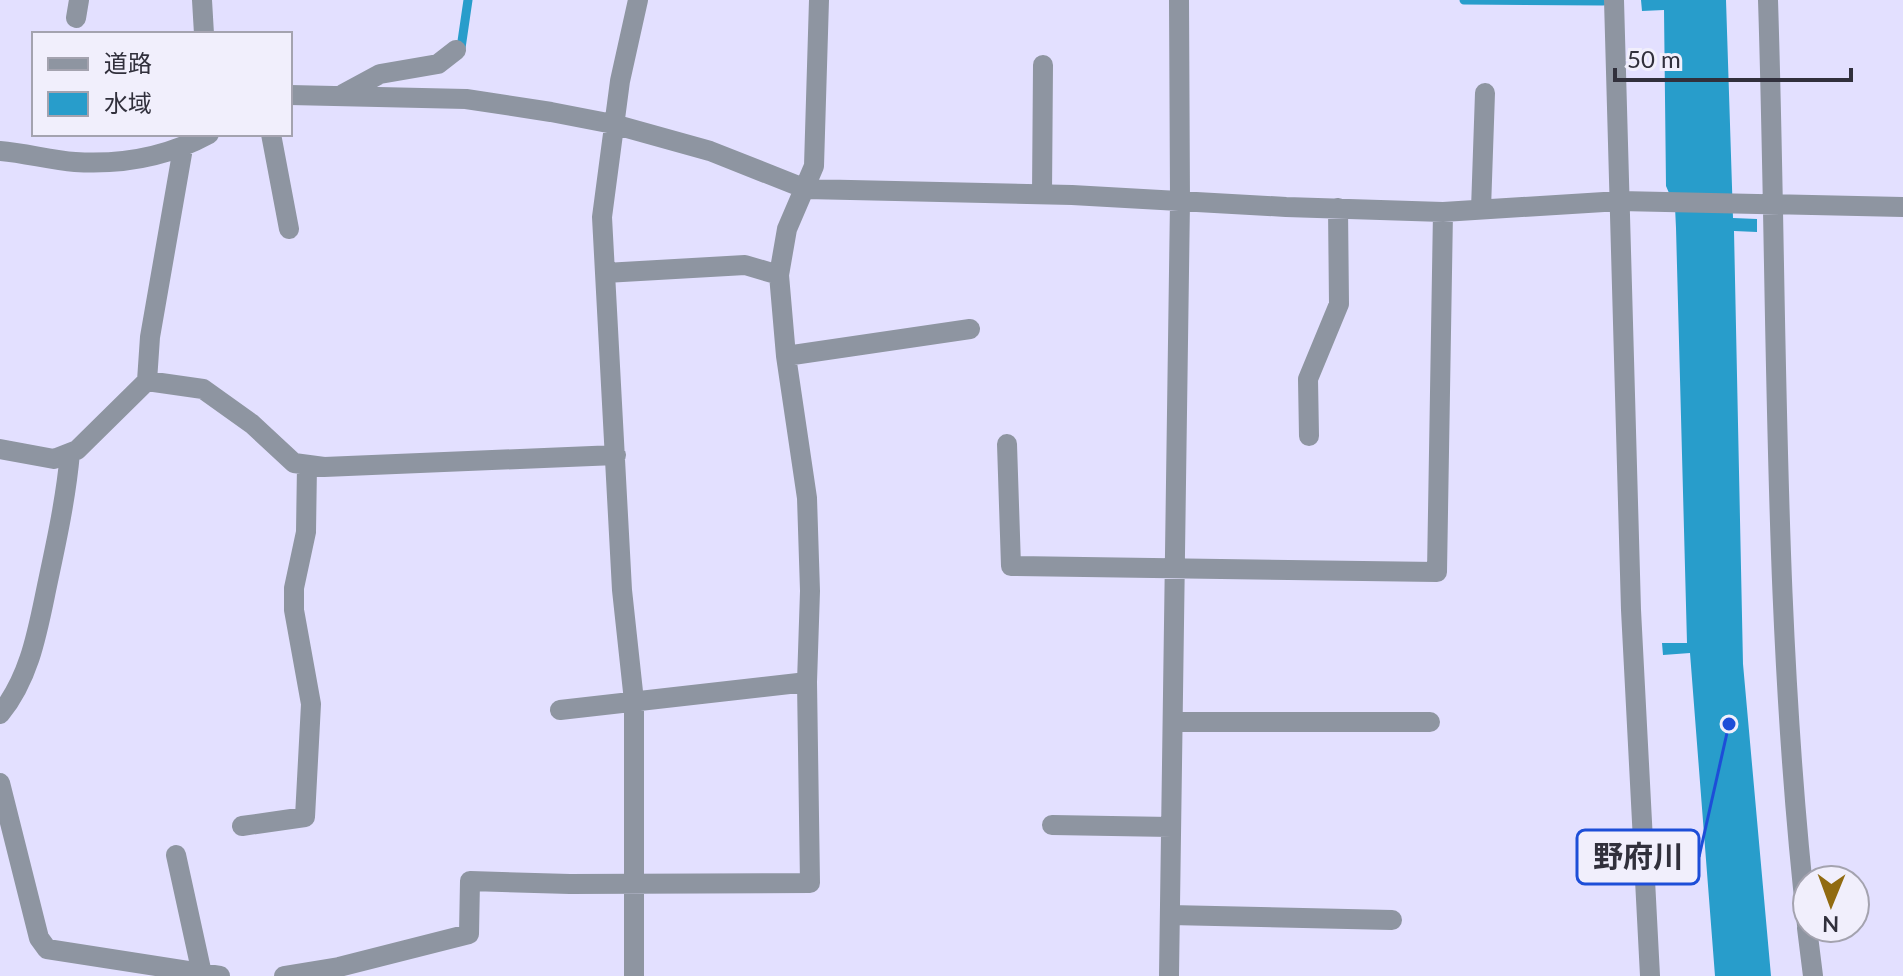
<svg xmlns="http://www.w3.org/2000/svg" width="1903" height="976" font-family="Lato,'Noto Sans JP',sans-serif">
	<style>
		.water { fill: #289dcb }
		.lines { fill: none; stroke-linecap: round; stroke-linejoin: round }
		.stream { stroke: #289dcb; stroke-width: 9 }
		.minor { stroke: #8e95a1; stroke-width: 20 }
		.leader { fill: none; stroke: #1d4ed8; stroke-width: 3 }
		.callout-dot { fill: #1d4ed8; stroke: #f1effc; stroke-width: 3 }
		.callout { fill: #f1effc; stroke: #1d4ed8; stroke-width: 3 }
		.callout-label { font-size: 30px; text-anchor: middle; font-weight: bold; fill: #31303c }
	</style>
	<rect width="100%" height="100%" fill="#e3e0ff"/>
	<!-- water -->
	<path class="water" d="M1641,0H1726L1733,218L1757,219V232L1734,231L1743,664L1771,976H1715L1690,653L1663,655L1662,643H1687L1676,228L1675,207L1666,186L1664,10L1642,11Z"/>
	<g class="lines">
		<!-- stream -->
		<path class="stream" d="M1464,0L1603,1
			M461,48L468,0"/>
		<!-- minor -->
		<path class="minor" d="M202,0L204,34
			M1614,0L1631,610L1650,976
			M1768,0C1778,308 1772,618 1807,925
			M76,18L79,0
			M343,94L380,74L438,64L456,50
			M290,95L466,99L551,112L613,124L710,151L806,189L1072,195L1286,207L1443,212L1620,201L1903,207
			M271,134L289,229
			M0,151C25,153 50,160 75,162C123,165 167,157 209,134
			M1042,194L1043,65
			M1481,209L1485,93
			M605,273L745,265L779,275
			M786,356L970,329
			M147,381L150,337L183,148
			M1309,436L1308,379L1339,304L1338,208
			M1007,444L1011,566L1437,572L1443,212
			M0,449L54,459L77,450L147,381L203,389L252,424L294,463L324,467L616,455
			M560,710L807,682
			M0,714C31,676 38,628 48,581C57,539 66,497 70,453
			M1173,722H1430
			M0,783L39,938L47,949L220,976
			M1052,825L1171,827
			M242,826L305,817L311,704L294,610V588L306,532L307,465
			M176,855L202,974
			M1170,915L1392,920
			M1807,928L1813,976
			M284,976L339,967L469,934L470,881L570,884L810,883L807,682L810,591L807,498L786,356L779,275L787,229L814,166L819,0
			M634,976V701L622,590L602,217L620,81L638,0
			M1169,976L1180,201L1179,0"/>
	</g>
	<!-- callouts -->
	<path class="leader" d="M1729 724L1699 857"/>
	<circle class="callout-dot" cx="1729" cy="724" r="8"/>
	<rect class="callout" x="1577" y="830" width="122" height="54" rx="8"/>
	<g class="callout-label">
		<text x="1638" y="867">野府川</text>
	</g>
	<!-- legend -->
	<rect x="32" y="32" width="260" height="104" fill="#f1effc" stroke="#a4a3af" stroke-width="2"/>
	<rect x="48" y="58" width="40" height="12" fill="#8e95a1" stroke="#a4a3af" stroke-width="2"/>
	<text x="104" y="72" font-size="24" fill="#31303c">道路</text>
	<rect x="48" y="92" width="40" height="24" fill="#289dcb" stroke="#a4a3af" stroke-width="2"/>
	<text x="104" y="112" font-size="24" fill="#31303c">水域</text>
	<!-- north arrow -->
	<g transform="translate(1831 904) rotate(181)"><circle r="38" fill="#f1effc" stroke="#a4a3af" stroke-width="2"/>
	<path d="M0-6L14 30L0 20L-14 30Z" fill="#916b11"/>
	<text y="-12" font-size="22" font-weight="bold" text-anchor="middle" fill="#31303c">N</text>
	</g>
	<!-- scale -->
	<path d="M1615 68v12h236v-12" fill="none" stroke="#31303c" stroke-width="4"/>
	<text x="1627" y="68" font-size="24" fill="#31303c" stroke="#f1effc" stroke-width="6" paint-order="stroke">50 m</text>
</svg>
